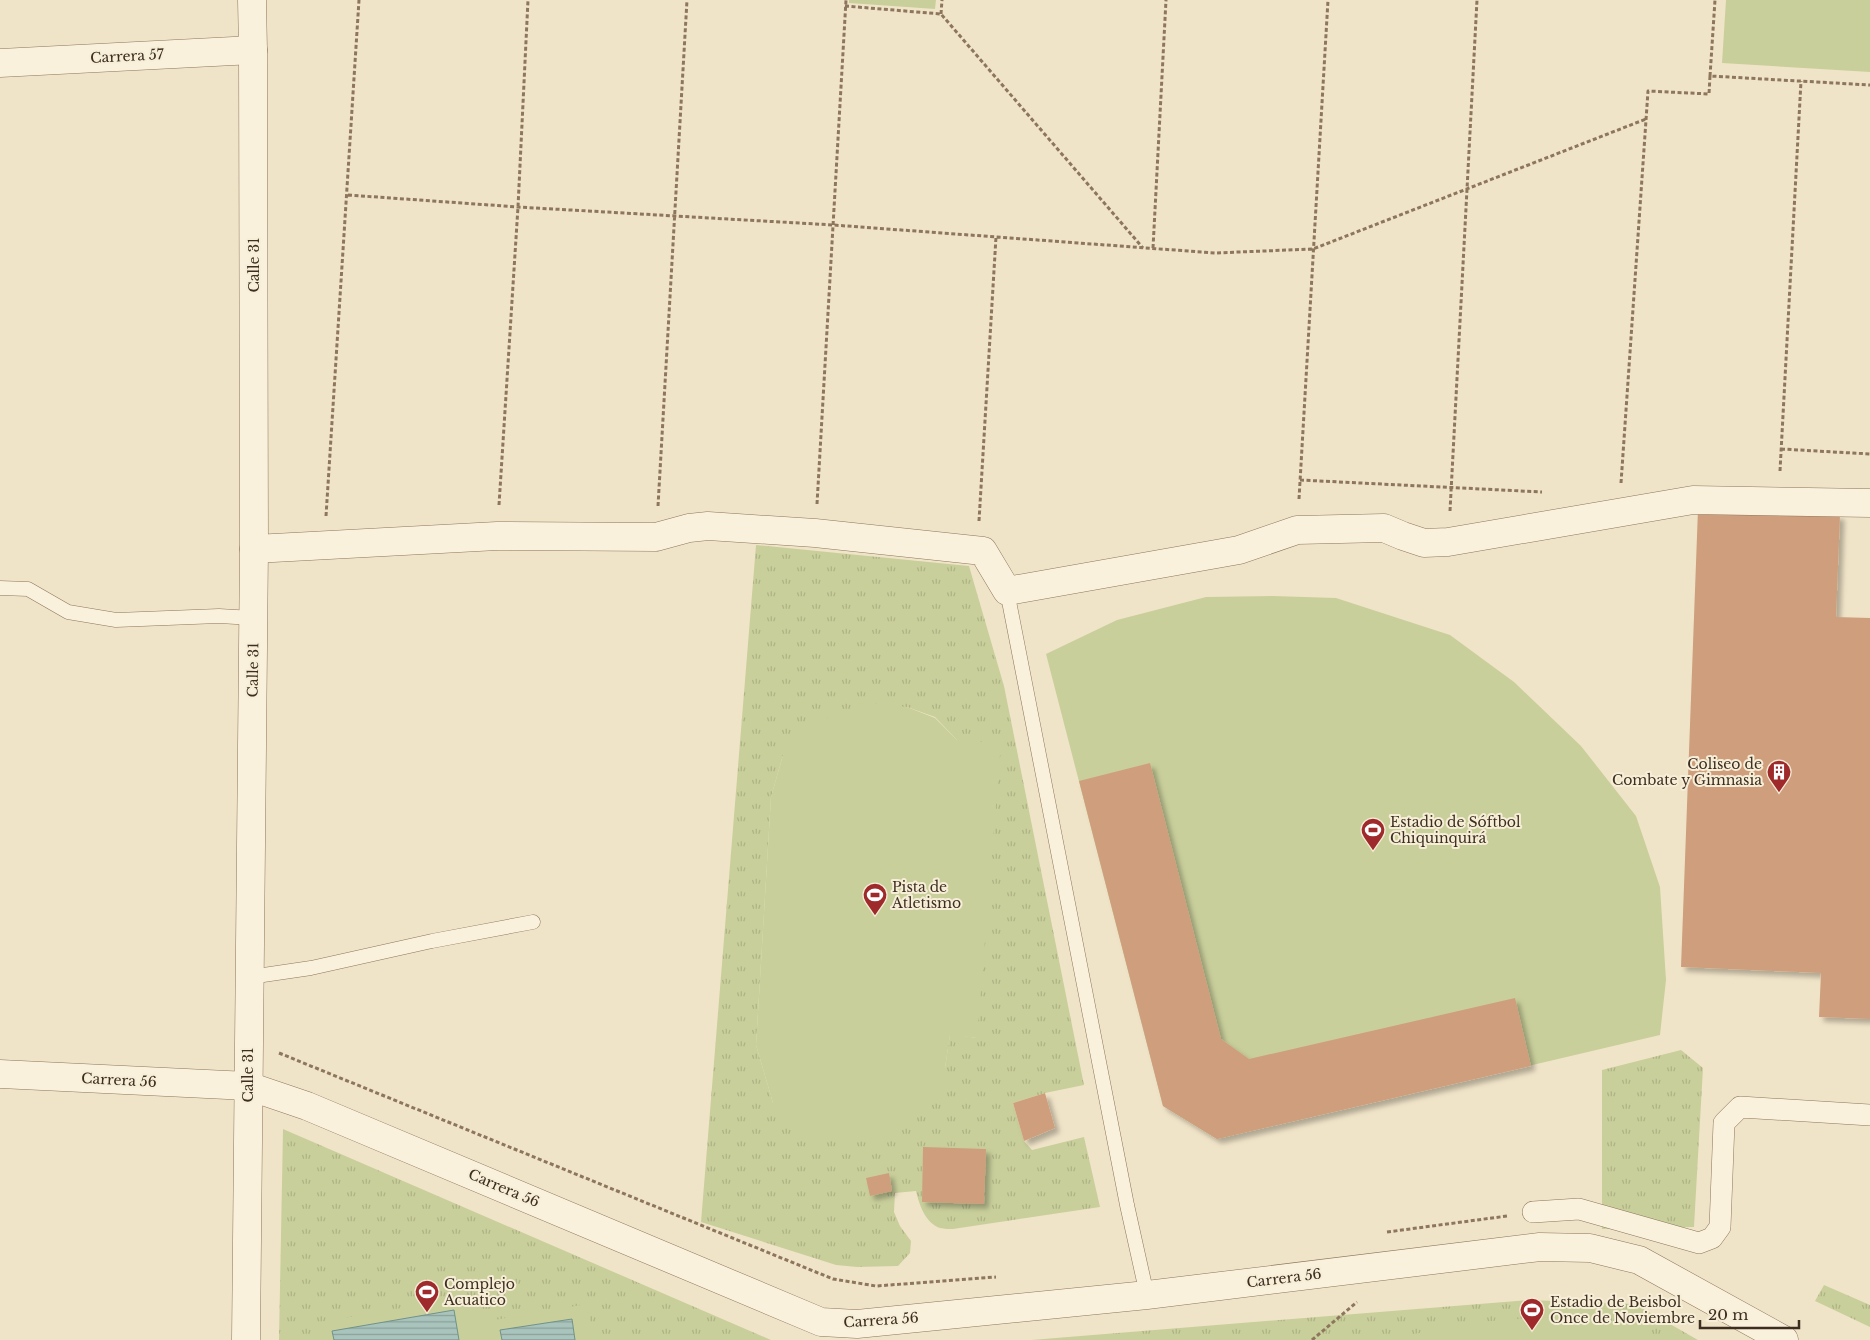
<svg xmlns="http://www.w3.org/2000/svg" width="1870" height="1340" font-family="'Libre Baskerville',serif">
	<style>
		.grass { fill: url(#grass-tufts); fill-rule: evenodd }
		.green { fill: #c9cf9b }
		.water { fill: url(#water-rules); stroke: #6f938a }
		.building { fill: #cf9f7d; filter: url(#shadow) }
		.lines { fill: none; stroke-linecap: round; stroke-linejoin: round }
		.service-casing { stroke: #8d765c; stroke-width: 15 }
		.pedestrian-casing { stroke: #8d765c; stroke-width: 22 }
		.minor-casing { stroke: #8d765c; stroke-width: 29 }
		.tertiary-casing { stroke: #8d765c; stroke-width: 29 }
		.path { stroke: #8d765c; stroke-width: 3; stroke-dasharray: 4 2.5; stroke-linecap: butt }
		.service { stroke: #faf1dc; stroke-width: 14 }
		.pedestrian { stroke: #faf1dc; stroke-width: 21 }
		.minor { stroke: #faf1dc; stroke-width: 28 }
		.tertiary { stroke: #faf1dc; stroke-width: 28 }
		.labels { text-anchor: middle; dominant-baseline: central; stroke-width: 4; stroke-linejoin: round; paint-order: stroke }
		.street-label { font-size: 14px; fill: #3d2e20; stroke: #f7eed8 }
		.poi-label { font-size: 14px; fill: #3d2e20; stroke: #f7eed8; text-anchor: start }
	</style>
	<defs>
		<pattern id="grass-tufts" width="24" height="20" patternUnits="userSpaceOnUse" patternTransform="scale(1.25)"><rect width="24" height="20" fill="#c9cf9b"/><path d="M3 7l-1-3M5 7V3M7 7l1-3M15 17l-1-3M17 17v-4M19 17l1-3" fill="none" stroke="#aeb285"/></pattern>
		<pattern id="water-rules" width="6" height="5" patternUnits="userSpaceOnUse" patternTransform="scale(1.25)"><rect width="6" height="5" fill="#a9c4bc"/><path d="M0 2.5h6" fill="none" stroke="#8ba098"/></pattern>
		<filter id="shadow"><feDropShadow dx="4.5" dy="4.5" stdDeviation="2.5" flood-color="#0004"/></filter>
	</defs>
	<rect width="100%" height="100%" fill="#f0e4c8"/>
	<!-- grass -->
	<path class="grass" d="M756,545L969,566L1004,686L1084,1085L1045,1093L1013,1103L1024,1141L1032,1150L1084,1137L1100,1207L953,1229C949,1229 944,1229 940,1228C925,1223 919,1204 916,1191L895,1193L894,1212L900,1226L911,1241L910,1253L898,1266L857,1267L836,1265L701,1222ZM907,707L935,717L957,740L977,1038L950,1034L945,1068L773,1103L756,1045L771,797L783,755Z
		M1681,1050L1703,1068L1694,1227L1602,1229V1070Z
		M283,1129L771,1340H279Z
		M1824,1285L1870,1305V1327L1815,1301Z
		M1528,1300L1635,1304L1698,1340H1031Z"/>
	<!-- green -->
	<path class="green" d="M849,0H936L935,9L849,3Z
		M1726,0H1870V72L1722,63Z
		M1273,596L1336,598L1450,635L1514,682L1581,746L1636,816L1660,887L1666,980L1660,1035L1217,1139L1163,1106L1046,654L1117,620L1206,597Z
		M869,703L907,707L935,718L957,740L1001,743L977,1038L950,1035L945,1068L934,1103L892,1139L845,1143L804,1132L773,1103L756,1045L771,797L783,755L803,732L833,714Z
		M478,1295L483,1322L587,1304L594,1340H317L315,1323Z
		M1543,1317L1608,1323L1669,1340H1387L1466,1323Z"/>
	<!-- water -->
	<path class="water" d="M454,1310L459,1340H334L332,1331Z
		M572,1319L575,1340H502L500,1330Z"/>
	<!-- building -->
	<path class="building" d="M1698,509L1840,515L1836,617L1870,618V1019L1819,1017L1821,973L1681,967Z
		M1150,763L1221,1039L1249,1059L1515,998L1531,1066L1217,1139L1163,1106L1079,781Z
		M1045,1093L1055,1128L1024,1141L1013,1103Z
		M923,1147L986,1149L984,1204L922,1202Z
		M889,1173L892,1191L870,1196L866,1178Z"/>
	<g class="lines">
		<defs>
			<path id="service" d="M0,588L28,589L68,612L116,620L219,616L253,618
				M1007,591L1127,1205L1147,1295
				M250,977L311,968L432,941L533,922"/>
			<path id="pedestrian" d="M1533,1212L1579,1209L1699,1243L1712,1238L1720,1227L1724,1123L1740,1107L1870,1115"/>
			<path id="minor" d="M0,63L253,50
				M254,549L497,536L656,537L689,528L708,526L815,533L983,551L1007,591L1239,550L1297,530L1384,528L1403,536L1424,543L1448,542L1693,500L1870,503
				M0,1074L248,1086L307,1106L821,1322L857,1324L1147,1295L1540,1247L1590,1248L1639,1260L1784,1340"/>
			<path id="tertiary" d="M246,1340L254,549L253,50L252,0"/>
		</defs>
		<!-- service casing -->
		<use href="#service" class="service-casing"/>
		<!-- pedestrian casing -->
		<use href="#pedestrian" class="pedestrian-casing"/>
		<!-- minor casing -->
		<use href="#minor" class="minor-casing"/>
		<!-- tertiary casing -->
		<use href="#tertiary" class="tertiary-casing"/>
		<!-- path -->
		<path class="path" d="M845,6L941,14L1143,248
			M941,14L942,0
			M1710,76L1715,0
			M348,195L518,207L833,225L1215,253L1313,249L1646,119
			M1153,248L1166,0
			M1781,449L1870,454
			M1780,471L1801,81
			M1300,480L1542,492
			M1621,483L1648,91L1709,94L1710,76L1870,85
			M1299,499L1328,0
			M817,504L846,0
			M499,505L518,207L528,0
			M658,506L687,0
			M1450,511L1477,0
			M326,516L359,0
			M979,521L996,237
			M279,1053L833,1279L876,1286L996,1277
			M1387,1232L1507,1216
			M1312,1340L1357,1302"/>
		<!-- service -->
		<use href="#service" class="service"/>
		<!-- pedestrian -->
		<use href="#pedestrian" class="pedestrian"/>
		<!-- minor -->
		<use href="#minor" class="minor"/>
		<!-- tertiary -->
		<use href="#tertiary" class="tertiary"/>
	</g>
	<!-- icons -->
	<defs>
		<symbol id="building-pin" viewBox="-11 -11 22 30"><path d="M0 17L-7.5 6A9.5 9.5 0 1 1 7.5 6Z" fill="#9e2a2b" stroke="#f7eed8"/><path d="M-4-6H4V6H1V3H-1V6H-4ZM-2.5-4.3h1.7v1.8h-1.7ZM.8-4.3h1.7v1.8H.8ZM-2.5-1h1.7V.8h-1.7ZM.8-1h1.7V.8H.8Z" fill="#fff"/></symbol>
		<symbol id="stadium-pin" viewBox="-11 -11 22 30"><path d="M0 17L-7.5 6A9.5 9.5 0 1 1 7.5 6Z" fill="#9e2a2b" stroke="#f7eed8"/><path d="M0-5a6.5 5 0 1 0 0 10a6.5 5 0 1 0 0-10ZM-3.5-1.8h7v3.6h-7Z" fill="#fff"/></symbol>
	</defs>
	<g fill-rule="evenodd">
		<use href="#building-pin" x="1765" y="758" width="28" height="38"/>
		<use href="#stadium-pin" x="1359" y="816" width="28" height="38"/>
		<use href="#stadium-pin" x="861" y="881" width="28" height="38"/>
		<use href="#stadium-pin" x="413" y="1278" width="28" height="38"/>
		<use href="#stadium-pin" x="1518" y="1296" width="28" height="38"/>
	</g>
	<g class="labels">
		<!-- street labels -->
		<g class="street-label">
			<text transform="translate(127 56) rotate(-3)">Carrera 57</text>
			<text transform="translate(254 265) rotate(-90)">Calle 31</text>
			<text transform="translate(253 670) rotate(-89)">Calle 31</text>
			<text transform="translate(248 1075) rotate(-90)">Calle 31</text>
			<text transform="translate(119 1080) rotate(3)">Carrera 56</text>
			<text transform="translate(504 1188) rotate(23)">Carrera 56</text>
			<text transform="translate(1284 1278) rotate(-7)">Carrera 56</text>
			<text transform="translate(881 1320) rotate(-4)">Carrera 56</text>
		</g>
		<!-- poi labels -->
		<g class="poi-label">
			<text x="1762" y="764" text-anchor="end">Coliseo de<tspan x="1762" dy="16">Combate y Gimnasia</tspan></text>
			<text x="1390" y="822">Estadio de Sóftbol<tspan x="1390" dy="16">Chiquinquirá</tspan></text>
			<text x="892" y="887">Pista de<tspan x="892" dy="16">Atletismo</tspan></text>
			<text x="444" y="1284">Complejo<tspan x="444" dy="16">Acuatico</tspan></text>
			<text x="1550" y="1302">Estadio de Beisbol<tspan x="1550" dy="16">Once de Noviembre</tspan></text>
		</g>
	</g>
	<!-- scale -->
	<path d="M1700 1320v8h99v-8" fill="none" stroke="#3d2e20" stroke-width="2.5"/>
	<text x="1708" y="1320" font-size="15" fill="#3d2e20" stroke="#f7eed8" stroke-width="4" paint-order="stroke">20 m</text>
</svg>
